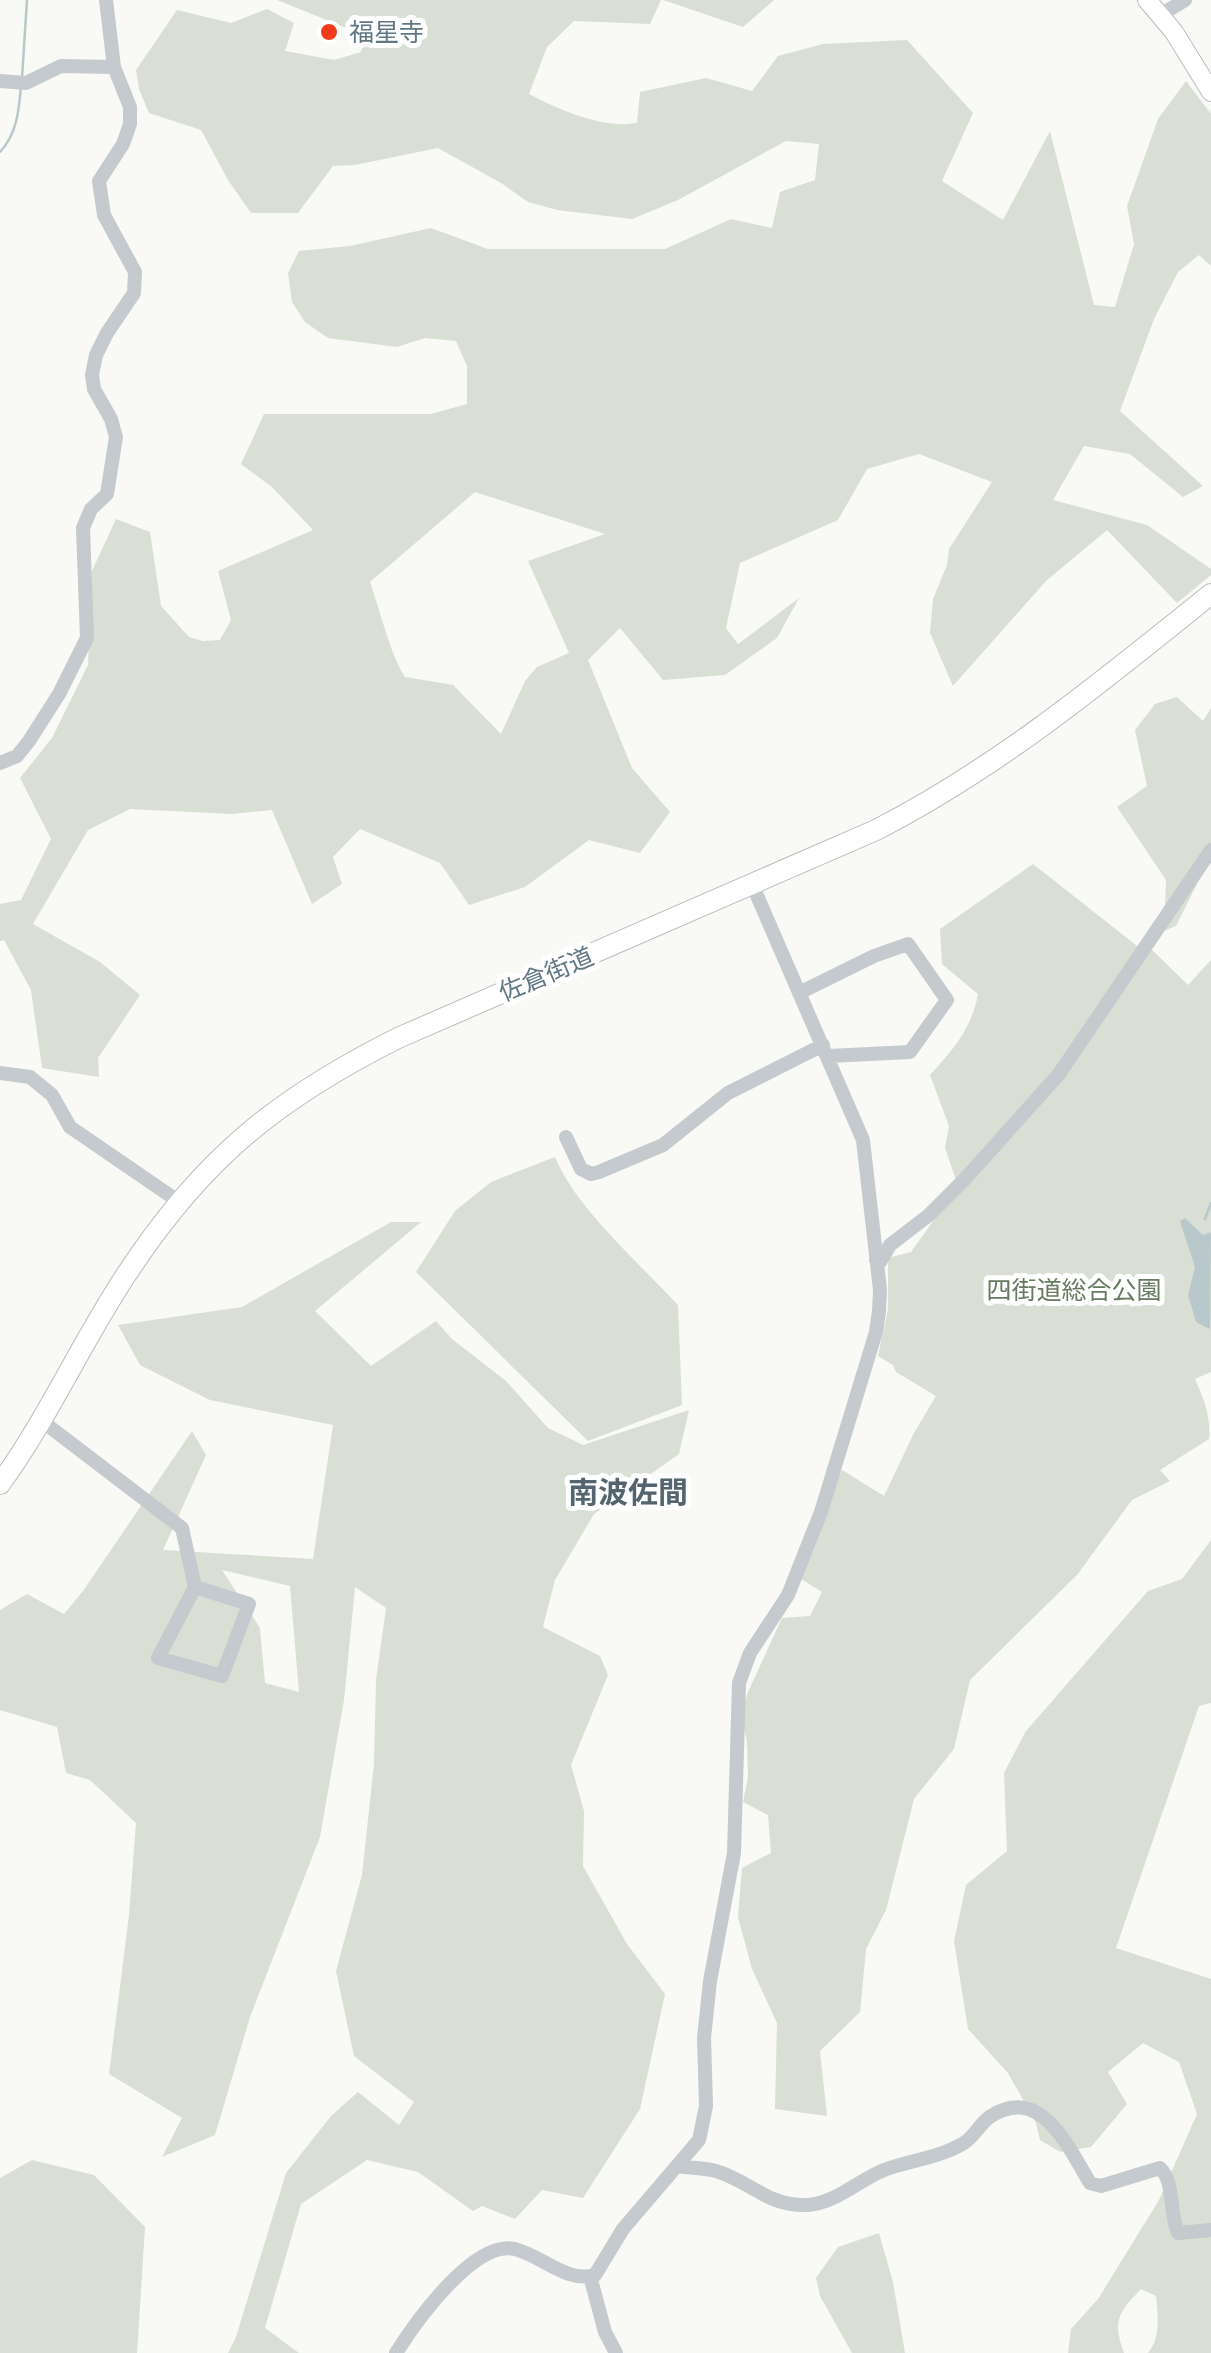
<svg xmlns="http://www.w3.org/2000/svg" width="1211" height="2353" font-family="'PT Sans Narrow','Noto Sans JP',sans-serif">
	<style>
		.green { fill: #d9dfd4; fill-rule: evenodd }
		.water { fill: #b8c8cb }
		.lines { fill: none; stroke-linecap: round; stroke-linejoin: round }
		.stream { stroke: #b8c8cb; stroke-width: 2.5 }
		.major-casing { stroke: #b7bdc1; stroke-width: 20 }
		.highway-casing { stroke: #b7bcbf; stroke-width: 22 }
		.minor { stroke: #c4cacd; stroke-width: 14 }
		.major { stroke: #fff; stroke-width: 18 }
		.highway { stroke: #fff; stroke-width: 20 }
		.poi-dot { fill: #f53c1a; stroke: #fff; stroke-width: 4 }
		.labels { text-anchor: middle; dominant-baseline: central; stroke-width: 10; stroke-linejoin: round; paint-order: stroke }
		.poi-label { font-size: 25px; fill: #617884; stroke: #fff; text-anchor: start }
		.street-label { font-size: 25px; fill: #617884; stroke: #fff }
		.park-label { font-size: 25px; fill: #677b60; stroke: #fff }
		.quarter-label { font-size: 30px; font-weight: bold; fill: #54656f; stroke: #fff }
	</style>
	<rect width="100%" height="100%" fill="#f9f9f6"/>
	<!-- green -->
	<path class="green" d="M277,0H661L650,24L574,21L547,47L529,94C559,110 604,129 637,123L640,92L706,78L752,91L778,56L823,44L907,40L973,113L942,181L1003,220L1050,131L1094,305L1115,307L1134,244L1127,206L1158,119L1186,81L1211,114V266L1199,255L1178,272L1154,319L1120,411L1203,486L1183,497L1130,454L1084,446L1053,500L1147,525L1211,569V575L1177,603L1107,530L1046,581L953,686L930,633L933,599L947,565L949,549L992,482L919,454L867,469L838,520L740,563L726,628L738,644L799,598L777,638L725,675L663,680L620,628L588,660L632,768L670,812L640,853L589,840L525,887L469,905L440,863L360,829L333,857L342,884L312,904L272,810L232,814L130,809L88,830L33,924L100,962L140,995L98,1058L99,1077L42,1068L31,990L4,940L0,941V904L21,900L51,839L20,778L52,738L88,665L92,571L116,519L150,532L161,606L189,637L203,641L220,640L231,620L218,571L313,530L272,487L241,464L264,414H431L467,404V366L456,341L425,338L397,347L328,338L305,322L292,302L288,273L299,251L350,246L431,228L488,249H665L731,219L772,228L780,192L815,180L819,144L786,141L678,200L632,219L557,210L528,202L501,183L438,148L355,165L333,166L298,213H251L228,180L201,130L149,113L139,89L136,70L177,10L231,23L267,9L294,23L285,51L334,60L361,52L366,36ZM475,492L605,534L528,561L569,653L537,667L525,681L501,734L453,685L405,677C390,654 380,610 370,582Z
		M663,0H774L743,27Z
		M1177,697L1203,721L1211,708V856L1176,926L1164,931L1166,880L1117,807L1147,786L1135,730L1155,704Z
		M1033,864L1141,949L1145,943L1188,985L1211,960V1372L1195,1379C1204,1399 1211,1416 1209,1439L1160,1470L1170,1481L1132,1500L1077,1575L970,1680L954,1749L914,1799L886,1910L866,1949L860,2012L820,2051L827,2116L775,2109L777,2023L752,1969L738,1917L742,1868L771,1853L768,1815L743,1802L748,1777L747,1741L741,1716L748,1692L782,1618L810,1616L822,1592L801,1579L830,1491L842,1470L884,1496L914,1433L936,1396L896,1372L893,1365L878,1356L888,1309V1258L911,1252L958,1186L945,1148L949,1126L930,1075C953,1050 972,1028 978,994L942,964L940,929Z
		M555,1157C575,1207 640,1264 678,1305L682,1405L588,1441L416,1272L455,1211L491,1182Z
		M391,1222H421L315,1311L371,1366L436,1321L452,1339L506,1381L548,1428L583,1445L689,1410L679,1454L594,1514L555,1580L543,1627L600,1656L608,1675L571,1765L584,1811L583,1866L627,1944L665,1994L640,2109L583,2198L542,2190L515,2219L482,2206L473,2211L418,2172L367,2160L301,2204L265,2328L299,2353H228L236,2337L286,2173L331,2116L358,2092L399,2125L414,2102L354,2056L336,1971L362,1875L374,1764L376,1680L386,1608L355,1587L344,1700L320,1837L250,2017L215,2135L162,2157L182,2118L109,2074L129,1915L136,1823L90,1780L66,1773L57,1727L0,1710V1610L27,1594L64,1614L83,1591L192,1431L206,1455L163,1550L313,1559L333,1425L210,1400L140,1365L118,1325L242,1307ZM222,1570L290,1586L299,1692L265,1683L260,1628Z
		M1211,1540V1703L1199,1706L1116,1948L1211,1979V2353H1148C1161,2337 1158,2316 1156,2296L1141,2289C1118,2313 1112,2321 1124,2353H1068L1071,2329L1098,2299L1159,2200L1197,2114L1179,2062L1143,2043L1108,2072L1127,2104L1091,2147L1060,2152L1040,2140L1036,2123L1008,2073L968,2029L954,1941L966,1885L1007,1851L1004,1773L1026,1731L1148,1591L1182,1579Z
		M32,2160L94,2175L145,2227L137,2353H0V2178Z
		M879,2233L893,2282L905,2353H852L820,2296L816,2278L838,2247Z"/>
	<!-- water -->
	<path class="water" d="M1185,1218L1203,1235L1211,1232L1210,1329L1196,1322L1188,1295L1195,1267L1180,1221Z"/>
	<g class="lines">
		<!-- stream -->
		<path class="stream" d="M22,78L27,0
			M0,152C17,134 19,110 21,86
			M1205,1219L1211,1203"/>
		<defs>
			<path id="major" d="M1147,0L1174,32L1211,92"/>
			<path id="highway" d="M0,1484C48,1418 81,1343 126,1275C201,1160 276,1099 398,1038L876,830C999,767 1104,680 1211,594"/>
		</defs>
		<!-- major casing -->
		<use href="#major" class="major-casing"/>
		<!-- highway casing -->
		<use href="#highway" class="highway-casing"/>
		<!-- minor -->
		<path class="minor" d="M1162,14L1185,0
			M0,81L26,83L61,66L114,67
			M0,763L17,756L29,741L59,694L87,638L83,528L91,509L107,494L116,437L111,419L94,389L92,375L96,355L107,333L134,293L135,272L104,215L99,181L123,144L130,124V107L114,67L106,0
			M799,993L874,956L908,944L947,1000L910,1052L829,1056
			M0,1073L30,1077L52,1095L70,1127L178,1201
			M566,1137L581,1169L591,1174L599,1172L663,1145L728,1093L823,1045
			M876,1260L880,1262L890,1245L929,1215L964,1180L1059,1074L1211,850
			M42,1421L182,1528L195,1587
			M195,1587L249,1604L222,1676L158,1658Z
			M678,2166C690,2168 705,2168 716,2171C750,2181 768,2207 808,2205C836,2203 859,2180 884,2170C911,2160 939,2158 964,2143C975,2136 980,2123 991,2116C1042,2084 1069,2149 1090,2183L1101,2186L1160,2168C1175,2182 1169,2213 1178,2233L1211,2230
			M590,2276L605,2332L616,2353
			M396,2353C415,2323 474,2239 515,2249C542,2256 566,2283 595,2275L623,2229L699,2140L706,2106L704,2038L710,1981L734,1853L739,1683L750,1653L788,1595L821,1512L876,1332L879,1311L880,1290L863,1140L752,884"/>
		<!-- major -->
		<use href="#major" class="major"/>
		<!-- highway -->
		<use href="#highway" class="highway"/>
	</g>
	<!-- markers -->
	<circle class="poi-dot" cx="329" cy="32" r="10"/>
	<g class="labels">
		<!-- poi labels -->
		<g class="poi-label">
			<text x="349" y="32">福星寺</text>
		</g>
		<!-- street labels -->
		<g class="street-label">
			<text transform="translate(546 974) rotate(-23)">佐倉街道</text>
		</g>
		<!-- park labels -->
		<g class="park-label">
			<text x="1074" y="1290">四街道総合公園</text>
		</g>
		<!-- quarter labels -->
		<g class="quarter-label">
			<text x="628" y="1491">南波佐間</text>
		</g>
	</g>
</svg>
